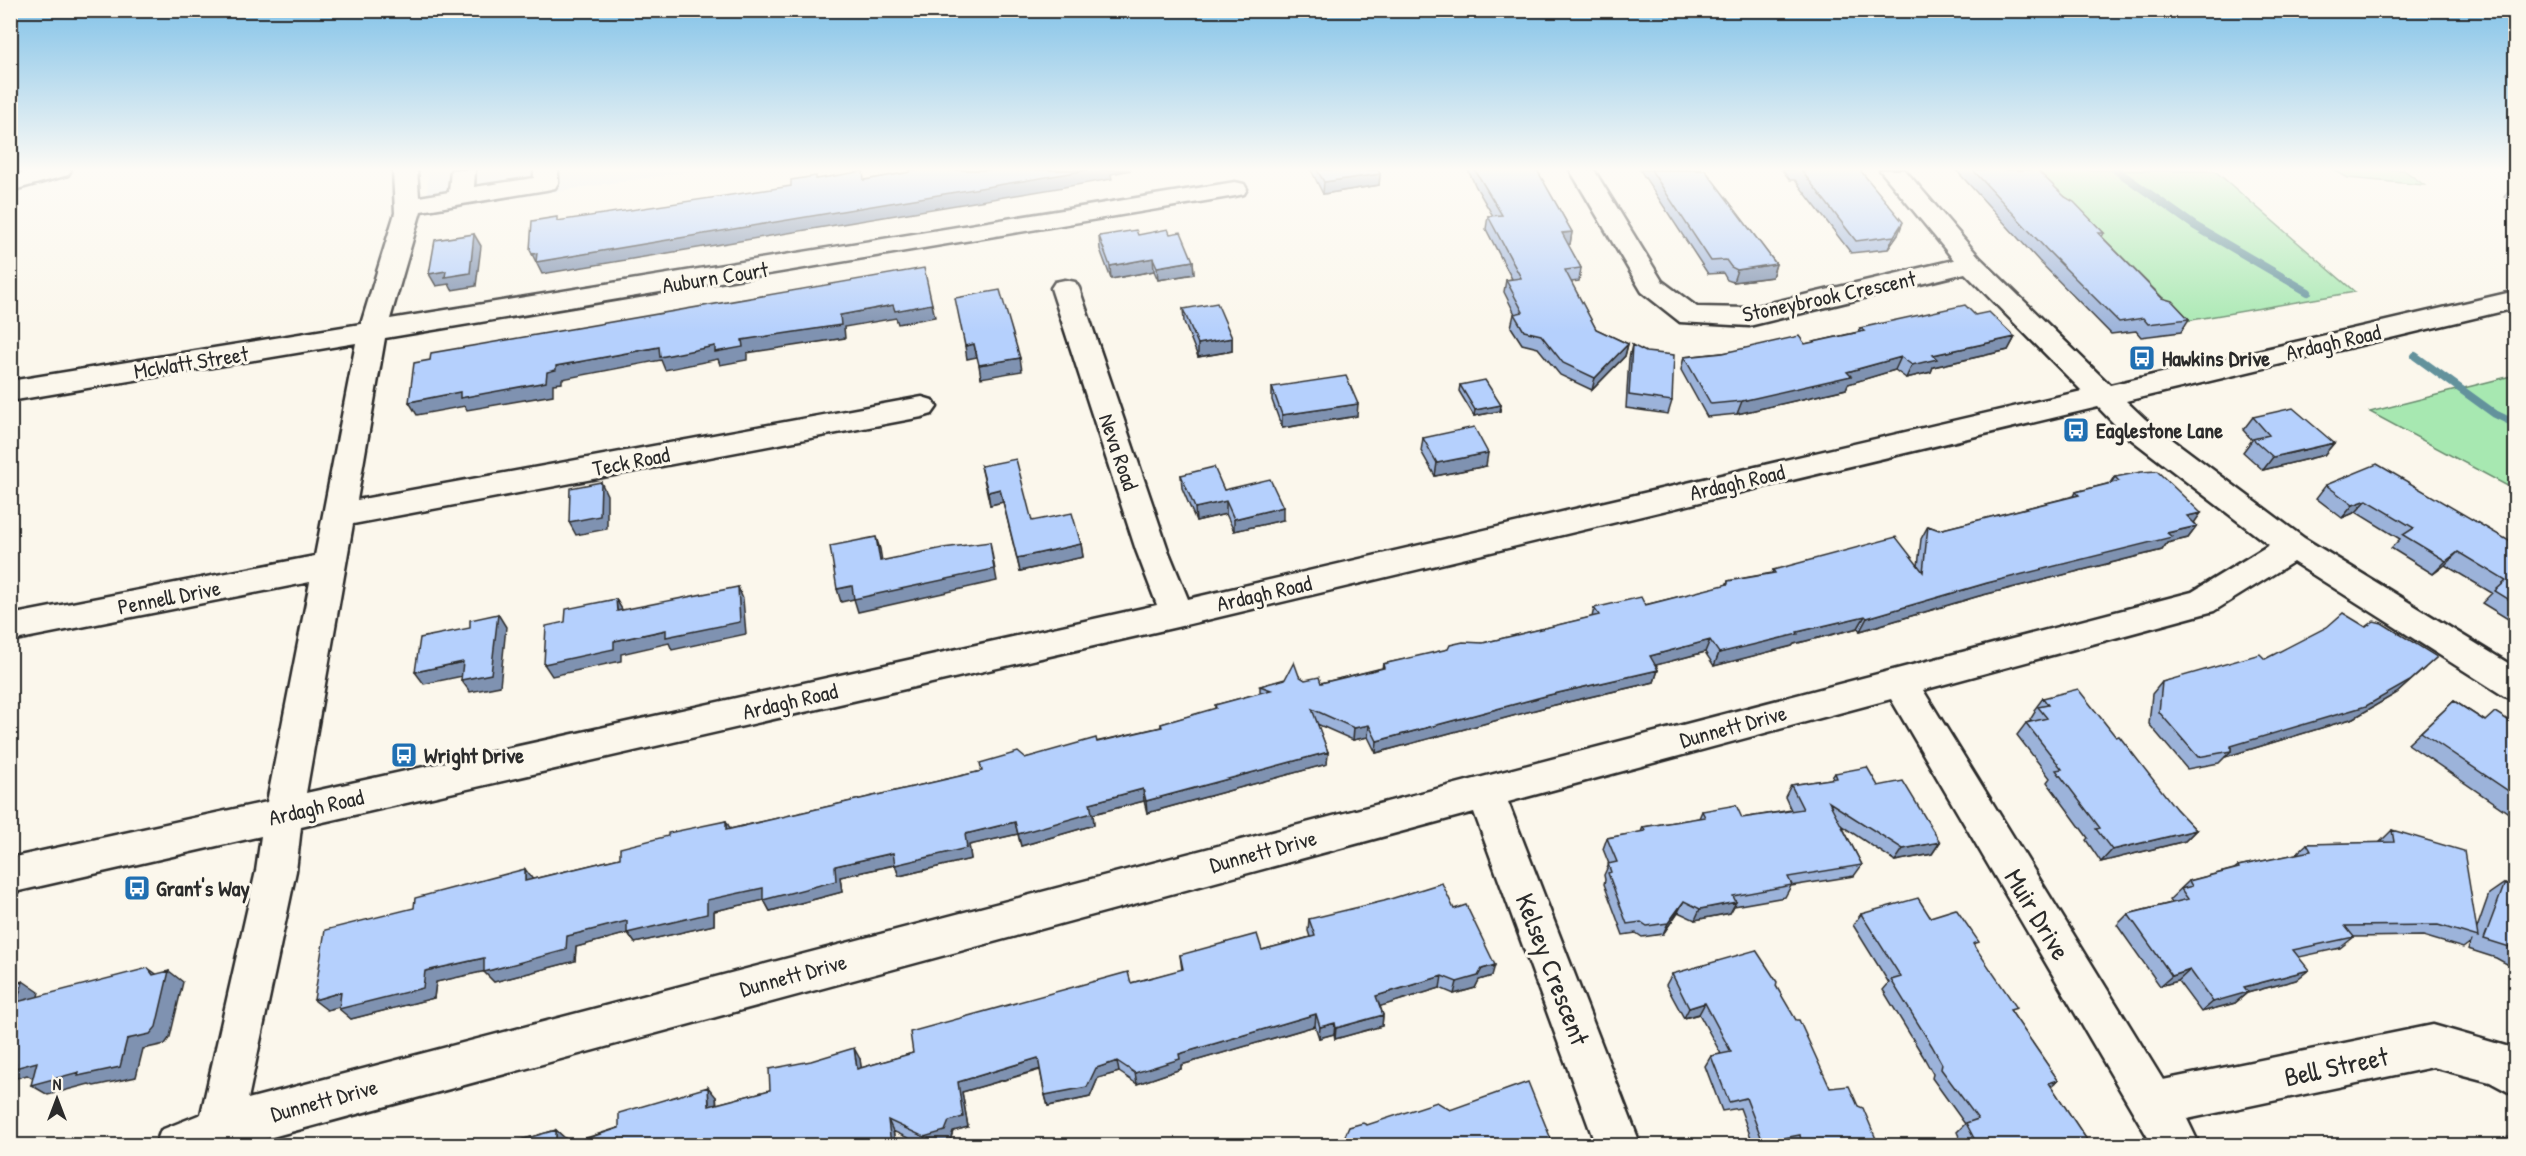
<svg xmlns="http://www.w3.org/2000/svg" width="2526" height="1156" font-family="'Patrick Hand',sans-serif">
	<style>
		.built { fill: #e6ebf1 }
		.green { fill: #a7e8b1; stroke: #698a6e; stroke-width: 1.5 }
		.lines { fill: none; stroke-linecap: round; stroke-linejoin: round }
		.stream { stroke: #63929c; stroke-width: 8 }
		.minor-casing { stroke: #2b2b2b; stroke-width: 5 }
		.minor { fill: #fbf7ec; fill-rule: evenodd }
		.wall { fill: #9cb3da; stroke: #2b2b2b; stroke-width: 1.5 }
		.shaded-wall { fill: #7f92b1; stroke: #2b2b2b; stroke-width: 1.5 }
		.building { fill: #b5d0fd; stroke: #2b2b2b; stroke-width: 1.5 }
		.labels { text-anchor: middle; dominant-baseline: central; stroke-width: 6; stroke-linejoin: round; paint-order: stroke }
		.street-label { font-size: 22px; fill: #2b2b2b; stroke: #fbf7ec }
		.poi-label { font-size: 22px; font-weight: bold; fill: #2b2b2b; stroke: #fbf7ec; text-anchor: start }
		.near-street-label { font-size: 27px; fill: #2b2b2b; stroke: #fbf7ec }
	</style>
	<rect width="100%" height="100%" fill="#fbf7ec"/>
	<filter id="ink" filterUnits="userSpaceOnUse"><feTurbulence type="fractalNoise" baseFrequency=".0167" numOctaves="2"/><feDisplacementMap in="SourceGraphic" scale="12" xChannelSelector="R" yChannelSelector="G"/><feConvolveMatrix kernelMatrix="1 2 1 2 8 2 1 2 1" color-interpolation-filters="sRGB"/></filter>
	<g filter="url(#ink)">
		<!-- built -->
		<path class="built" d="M428,170H699L427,211Z"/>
		<!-- green -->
		<path class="green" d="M2035,170L2215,171L2355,292L2186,321Z
			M2334,170H2404L2424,185L2348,178Z
			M2515,375V490L2370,412Z"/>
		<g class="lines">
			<!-- stream -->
			<path class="stream" d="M2116,170L2195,226L2308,292
				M2415,356L2495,414L2516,424"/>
			<defs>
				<path id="minor" d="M32,170H71L68,175L10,191V176Z
					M393,170H417L419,197L449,192L451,170H475L474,187L534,178V170H558V183L555,188L546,190L421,211L390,319L1235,182L1244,184L1247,189L1244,194L1235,196L385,338L357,500L922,397L932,400L937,407L932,414L922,417L353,524L306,793L1157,605L1136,550L1051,288L1055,282L1065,280L1075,282L1079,288L1168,550L1188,599L2082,391L1965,273L1749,326L1680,322L1642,292L1570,170H1594L1662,281L1697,307L1749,308L1954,260L1880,170H1905L1980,258L2110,385L2516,291V308L2126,401L2145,419L2304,538L2516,668V700L2504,696L2293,562L2214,611L1923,690L2163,1080L2433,1025L2516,1049V1096L2490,1082L2433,1067L2187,1119L2200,1146H2153L1891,699L1508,802L1641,1146H1596L1474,812L239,1146H155L161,1130L201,1114L256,871L261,836L10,893V858L267,802L310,582L10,641V615L315,556L356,343L10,401V381L361,324L395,213ZM2098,407L2123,433L2269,545L2192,592L248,1099L296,871L301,827L1177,627Z"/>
			</defs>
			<!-- minor casing -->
			<use href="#minor" class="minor-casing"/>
			<!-- minor -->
			<use href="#minor" class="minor"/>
		</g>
		<!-- wall -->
		<path class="wall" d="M1311,170H1378L1380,174L1379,185L1323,194Z
			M1468,170H1537L1572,232L1570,244L1568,245L1581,268L1579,281L1571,282L1596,329L1628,344L1625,356L1592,390L1560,375L1538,348L1522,344L1511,327L1514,314H1515L1504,292L1506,280L1512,279L1486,229L1488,216H1493L1476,187Z
			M1640,170H1705L1776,264L1772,277L1733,282L1727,280L1723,273L1708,274Z
			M1782,170H1860L1898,235L1888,249L1851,253L1795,180H1790Z
			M1956,170H2037L2065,197L2104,233L2102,237L2162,298L2189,319L2181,332L2141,337L2136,331L2111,334L2039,261Z
			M2516,182V205L2504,196Z
			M1170,234L1193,261L1194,274L1158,280L1154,271L1111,279L1100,249L1099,236Z
			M1183,309L1232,338V351L1198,357L1184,322Z
			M1975,315L2015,337L2008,350L1933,367L1931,372L1906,378L1895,370L1848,384L1846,389L1737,414L1707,417L1681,370L1684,357L1805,344L1858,332L1860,328Z
			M1632,345L1672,401L1668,414L1626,408L1629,358Z
			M1460,385L1501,405L1500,411L1474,416L1459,391Z
			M1272,387L1357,416L1282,428L1272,400Z
			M2253,417L2334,443L2324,455L2263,470L2243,452L2252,440L2243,430Z
			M1423,438L1486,466L1435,476L1421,451Z
			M981,466L1032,521L1081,544L1083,557L1020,571L1003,502L990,505Z
			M1181,475L1224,490L1283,520L1234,531L1226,514L1196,521L1182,488Z
			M2115,477L2201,513L2194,522L2197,526L2188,538L2167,543L2162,550L1979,596L1860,631L1858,628L1794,644L1792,646L1714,666L1705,652L1656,665L1658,670L1654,682L1546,707L1376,753L1368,737L1353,740L1317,724L1328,752L1327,764L1147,813L1144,801L1093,814L1094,825L1021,846L1018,834L969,845L971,859L899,876L895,865L840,877L842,892L770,911L764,900L714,911V925L635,943L628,933L576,947L575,961L494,982L484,971L436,982L434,998L351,1019L339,1007L327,1010L414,908L620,858L726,821L730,829L982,771L1025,758L1161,727V724L1215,709V705L1260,693V686L1299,676L1305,680L1321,683L1382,668L1383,664L1483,643L1592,617L1594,608L1645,605L1726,585L1728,581L1772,573L1773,570L1918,566L1921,539L1928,526L1939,530L2074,496L2076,492L2111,483Z
			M2326,485L2516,545V624L2482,603L2492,593L2445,565L2433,574L2391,548L2400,539L2356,512L2342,518L2316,498Z
			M2265,659L2424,669L2397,693L2354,718L2225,757L2219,763L2187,769L2149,724L2152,694L2162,682Z
			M2043,698L2176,809L2196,830L2185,841L2101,862L2086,840L2088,838L2047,782L2050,778L2017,735L2026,723L2031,721L2030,720L2035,712L2034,710Z
			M2454,701L2485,721L2516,725V818L2408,744Z
			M1835,773L1878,786L1940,842L1932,854L1895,861L1842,826L1862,865L1854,876L1791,886L1785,897L1734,906L1730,913L1695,920L1678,912L1663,934L1642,937L1636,933L1623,935L1604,884L1605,880L1604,875L1609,864L1603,849L1607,838L1641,832L1643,827L1699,818L1702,811L1742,818L1791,810L1785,797L1791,785L1831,779Z
			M2392,830L2477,928L2489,894L2505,883L2516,889V969L2496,958L2468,949L2471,942L2463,948L2423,936L2354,937L2340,948L2299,957L2296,980L2247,993L2235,1003L2201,1012L2178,981L2160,986L2117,925L2128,914L2171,903L2169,900L2189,881L2234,869L2238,866L2296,854L2307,844L2379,843Z
			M1454,909L1492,976L1479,980L1475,988L1454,994L1440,988L1380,1006L1383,1015L1382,1026L1335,1039L1334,1034L1319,1038L1315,1026L1181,1065V1069L1137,1084L1119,1072L1098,1078L1090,1097L1048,1106L1045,1095L1040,1070L962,1092L968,1127L953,1131L950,1141L936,1146H925L893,1131L896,1146H499L556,1130L567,1140V1144L716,1097L717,1104L770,1090L860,1059L861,1068L913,1053L1131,983L1182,970L1180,955L1262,950L1310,937L1308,931L1309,919Z
			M1861,914L1930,917L1975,946L2012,1013L2058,1080L2051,1086L2091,1146H1963L1957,1132L1965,1124L1932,1078L1933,1074L1923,1056L1883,990L1889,983L1853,925Z
			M1672,974L1776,986L1830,1088L1858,1106L1879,1146H1793V1144L1784,1146H1754L1740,1108L1722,1111L1705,1066L1711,1056L1721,1054L1699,1014L1684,1018L1666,985Z"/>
		<!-- shaded-wall -->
		<path class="shaded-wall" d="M1088,170H1131L1111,174L1112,179L542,274L532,254Z
			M1380,174L1379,185L1323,194L1324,182Z
			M1903,222L1898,235L1888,249L1894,236Z
			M1572,232L1570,244L1560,246L1562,233Z
			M474,234L481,246L476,286L452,290L449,284L436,286L429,274Z
			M1153,258L1154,271L1111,279L1110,266Z
			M1193,261L1194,274L1158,280L1157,267Z
			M1776,264L1772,277L1733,282L1737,270Z
			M932,304L935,317L898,324L896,318L844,327L845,338L747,353V360L720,365L718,359L665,370L661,360L562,379V383L553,384V395L467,410L465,406L417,415L409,402L547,372L556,366L659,347L742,340L840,315L893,305Z
			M2015,337L2008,350L1933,367L1931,372L1906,378L1912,365L1933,355Z
			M1232,338V351L1198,357V344Z
			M974,344L977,357L967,359L965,346Z
			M1628,344L1625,356L1592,390L1595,378Z
			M1901,357L1895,370L1848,384L1846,389L1737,414L1742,401Z
			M1020,358L1022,371L981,378L979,365Z
			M1358,404L1357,416L1282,428V415Z
			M1501,405L1500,411L1474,416L1475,410Z
			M2334,443L2324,455L2263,470L2273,457Z
			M1488,453L1486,466L1435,476L1437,463Z
			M601,482L607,495V529L576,535L569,522Z
			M1000,489L1003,502L990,505L988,492Z
			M2367,500L2356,512L2342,518L2353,505Z
			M1226,501V514L1196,521L1195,508Z
			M1283,507V520L1234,531V519Z
			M2201,513L2192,526L2187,516Z
			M2197,526L2188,538L2167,543L2162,550L1979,596L1860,631L1867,618L1987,583L2167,533Z
			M876,537L880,549L884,573L880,561Z
			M990,542L997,581L858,612L854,599L841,602L837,589L852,586Z
			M1081,544L1083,557L1020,571L1017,558Z
			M2458,552L2445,565L2433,574L2446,561Z
			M738,587L743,599L746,634L672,650L669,643L621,654V661L552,676L544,664L614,641L666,630Z
			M616,599L623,611H617Z
			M498,614L506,627L500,686L470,692L461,680Z
			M1865,616L1858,628L1794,644L1792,646L1714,666L1719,653L1797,632Z
			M1710,640L1705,652L1645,668L1650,656Z
			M2437,657L2397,693L2354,718L2225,757L2231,751V746Z
			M463,662L472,674L424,684L415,672Z
			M1658,670L1654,682L1546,707L1376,753L1377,741L1549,695Z
			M1369,725L1368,737L1353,740L1354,728Z
			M1328,752L1327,764L1147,813L1146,801Z
			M1143,789L1144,801L1093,814L1094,825L1021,846L1018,834L1090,803Z
			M726,821L732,832L726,830Z
			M1015,822L1018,834L969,845L971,859L899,876L895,865L965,834Z
			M2196,830L2185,841L2101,862L2112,850Z
			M1940,842L1932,854L1895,861L1903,849Z
			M893,853L898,864L840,877L842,892L770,911L764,900L714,911V925L635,943L628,933L576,947L575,961L494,982L484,972L567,936L835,866Z
			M525,869L534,881H525Z
			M1684,901L1678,912L1663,934L1668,923Z
			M1736,902L1730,913L1695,920L1700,909Z
			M484,958L495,969L436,982L434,998L351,1019L339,1009L425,971Z
			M1495,965L1492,976L1479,980L1475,988L1454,994L1457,982L1482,969Z
			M148,968L162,978L169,971L183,982L170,1037L165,1044L143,1049L136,1077L94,1086L89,1084L48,1095L31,1085L127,1039L153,975Z
			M2190,970L2178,981L2160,986L2172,976Z
			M2309,970L2296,980L2247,993L2235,1003L2201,1012L2213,1002L2244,987Z
			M1442,976L1440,988L1375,1008L1376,996Z
			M23,981L39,992L34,1013L17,1002Z
			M341,992L353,1003L327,1010L314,1000Z
			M1705,1003L1699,1014L1684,1018L1689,1008Z
			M1316,1014L1315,1026L1181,1065V1069L1137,1084L1135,1073L1179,1054Z
			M1383,1015L1382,1026L1335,1039L1336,1028Z
			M1335,1023L1334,1034L1319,1038L1320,1027Z
			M854,1048L860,1059L863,1080L857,1069Z
			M1038,1058L1041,1069L962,1092L968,1127L953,1131L950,1141L936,1146H928L924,1137L958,1082Z
			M1117,1061L1119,1072L1098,1078L1090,1097L1048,1106L1045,1095L1096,1068Z
			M37,1062L54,1072L32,1078L27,1075L10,1080V1066L16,1064Z
			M708,1087L716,1097L717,1116L709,1106Z
			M888,1120L893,1131L896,1146H885Z
			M556,1130L567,1140V1146H556Z"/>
		<!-- building -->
		<path class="building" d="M910,170H1088L536,262L537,253L532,254L530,250L532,221L557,217V221L791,186V180L816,176V179L863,171L864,180L910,172Z
			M1317,170H1378L1380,174L1324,182Z
			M1475,170H1537L1572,232L1562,233L1581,268L1565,270L1596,329L1628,344L1595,378L1563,363L1541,335L1524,331L1514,314L1523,312L1506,280L1521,278L1488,216L1502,215Z
			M1651,170H1705L1776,264L1737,270L1731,267L1726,260L1711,261Z
			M1801,170H1860L1903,222L1894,236L1856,241Z
			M1973,170H2037L2065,197L2074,202L2104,233H2098L2162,298L2172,301L2189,319L2148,324L2143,318L2119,322L2046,249Z
			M1168,229L1170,234L1181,232L1193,261L1157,267L1153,258L1110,266L1099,236L1136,230L1138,235Z
			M474,234L470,273L445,277L446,271L429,274L435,240Z
			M924,268L932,304L895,311L893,305L840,315L841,325L742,340L743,347L715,352V346L660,357L659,347L600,358L556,366V370L547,372L546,382L460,398V392L409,402L414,363L430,360L431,353Z
			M1000,290L1020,358L979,365L974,344L965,346L955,298Z
			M1217,303L1232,338L1198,344L1183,309Z
			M1965,305L1975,315L1989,312L2015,337L1933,355L1937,359L1912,365L1901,357L1847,372L1851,376L1742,401L1711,404L1684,357L1723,353L1799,336L1805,344L1864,331L1860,328Z
			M1632,345L1646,352L1674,355L1672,401L1629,395Z
			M1346,376L1358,404L1282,415L1272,387Z
			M1485,380L1501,405L1475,410L1460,385Z
			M2293,408L2334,443L2273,457L2253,439L2269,435L2253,417Z
			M1474,427L1488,453L1437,463L1423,438Z
			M1016,459L1032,521L1072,513L1081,544L1017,558L1000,489L988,492L981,466Z
			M2377,464L2516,545V604L2495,591L2506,581L2458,552L2446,561L2403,535L2414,528L2367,500L2353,505L2326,485Z
			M1214,467L1224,490L1270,479L1283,507L1234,519L1226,501L1195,508L1181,475Z
			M2157,471L2201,513L2187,516L2197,526L2167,533L2172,537L1987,583L1867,618L1865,616L1797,632L1798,634L1719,653L1710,640L1650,656L1658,670L1549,695L1377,741L1369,725L1354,728L1312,709L1328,752L1146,801L1143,789L1090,803L1092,813L1018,834L1015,822L965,834L967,848L895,865L893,853L835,866L836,881L763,900V888L707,900V914L627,933V921L567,936L566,950L484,972V958L425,971L423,988L339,1009L341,992L314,1000L325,930L414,908L415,898L525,869V881L620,858V848L668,836V833L726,821V830L982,771L980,763L1018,752L1025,758L1096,738L1097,742L1162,727L1161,724L1216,708L1215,705L1271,690L1260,686L1285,679L1294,662L1299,676L1305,680L1319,677L1321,683L1384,668L1383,664L1448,649L1450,645L1463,642L1483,643L1599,615L1594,608L1641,597L1645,605L1728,584V581L1775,573L1773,570L1896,537L1923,572L1928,526L1939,530L2079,495L2076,492L2119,481L2115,477L2141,472Z
			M601,482L600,516L569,522L570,488Z
			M876,537L880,561L943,548L990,542L994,569L854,599L852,586L837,589L830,546Z
			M738,587L740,622L666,637V630L614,641V649L544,664L546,626L565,622L566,609L616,599L617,611Z
			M2343,613L2366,627L2374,621L2382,623L2437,657L2410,681L2366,706L2231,746V751L2198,757L2159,712L2162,682L2260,654L2265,659L2327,627Z
			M498,614L491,674L461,680L463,662L415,672L420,638L470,628V620Z
			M2078,689L2116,737L2119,736L2176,809L2196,830L2112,850L2096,829L2100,828L2056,770L2062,769L2026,723L2047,718L2038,707L2048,705L2043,698Z
			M2454,701L2485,721L2495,712L2516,725V796L2421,732Z
			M1867,767L1878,786L1903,781L1940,842L1903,849L1829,802L1862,865L1788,877L1792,885L1733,896L1736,902L1700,909L1684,901L1668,923L1647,926L1641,922L1627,924L1608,873L1611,872L1608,864L1617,862L1607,838L1645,831L1643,827L1705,817L1702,811L1736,805L1742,818L1803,809L1791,785L1837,778L1835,773Z
			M2392,830L2464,851L2478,937L2438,925L2345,926L2354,937L2293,950L2309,970L2244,987L2248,992L2213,1002L2190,970L2172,976L2128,914L2188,899L2181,889L2192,886L2189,881L2239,868L2238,866L2311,851L2307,844L2394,842Z
			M1442,883L1454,909L1466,905L1495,965L1482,969L1478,976L1457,982L1442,976L1376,996L1383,1015L1336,1028L1335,1023L1320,1027L1316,1014L1179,1054L1180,1059L1135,1073L1117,1061L1096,1068L1087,1087L1045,1095L1038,1058L958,1082L963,1117L949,1121L945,1131L924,1137L888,1120L891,1144L885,1146H564L619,1128V1113L708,1087L709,1106L770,1090L769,1069L811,1061L854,1048L857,1069L913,1053L910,1032L1128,972L1131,983L1183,969L1180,955L1257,934L1262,950L1315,936L1309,919L1384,901Z
			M2505,883L2516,889V949L2484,939Z
			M1918,898L1930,917L1956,909L1979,942L1973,944L2017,1008L2010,1010L2058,1080L2049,1083L2091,1146H1978L1966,1123L1978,1119L1941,1069L1942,1064L1932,1046L1891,980L1901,977L1861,914Z
			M1756,950L1777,982L1776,986L1796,1020H1799L1830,1088L1849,1086L1858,1106L1863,1108L1879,1146H1802L1800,1135L1763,1142L1746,1098L1729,1102L1711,1056L1731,1052L1705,1003L1689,1008L1672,974Z
			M148,968L153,975L169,971L156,1027L150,1034L127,1039L120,1067L78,1076L79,1072L31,1085L37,1062L15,1068L16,1064L10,1066V984L23,981L17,1002Z
			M1528,1082L1553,1144L1547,1146H1319L1344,1138L1349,1127L1363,1123L1367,1125L1437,1102L1450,1110Z
			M556,1130V1146H499Z
			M2508,1137L2516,1146H2487Z"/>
	</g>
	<!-- sky -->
	<linearGradient id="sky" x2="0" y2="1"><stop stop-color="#82c2e8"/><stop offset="0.51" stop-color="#fdfbf6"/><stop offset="1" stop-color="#fdfbf6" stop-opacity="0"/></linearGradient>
	<rect width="2526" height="332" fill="url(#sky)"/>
	<!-- icons -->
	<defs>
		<symbol id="bus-square" viewBox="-11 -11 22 22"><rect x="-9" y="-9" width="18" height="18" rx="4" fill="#1f6fb2" stroke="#fbf7ec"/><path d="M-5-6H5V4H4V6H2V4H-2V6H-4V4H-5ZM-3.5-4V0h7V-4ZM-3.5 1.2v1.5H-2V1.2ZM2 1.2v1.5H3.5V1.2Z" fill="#fff"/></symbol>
	</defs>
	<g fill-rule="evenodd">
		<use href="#bus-square" x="2127" y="343" width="30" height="30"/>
		<use href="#bus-square" x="2061" y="415" width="30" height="30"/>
		<use href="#bus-square" x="389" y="740" width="30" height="30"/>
		<use href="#bus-square" x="122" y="873" width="30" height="30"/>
	</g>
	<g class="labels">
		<!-- street labels -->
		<g class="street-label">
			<text transform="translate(715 277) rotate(-9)">Auburn Court</text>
			<text transform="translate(1829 296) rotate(-12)">Stoneybrook Crescent</text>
			<text transform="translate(2333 342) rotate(-13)">Ardagh Road</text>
			<text transform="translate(191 362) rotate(-9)">McWatt Street</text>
			<text transform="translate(1119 452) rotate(71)">Neva Road</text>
			<text transform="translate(631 461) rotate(-11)">Teck Road</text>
			<text transform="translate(1737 482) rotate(-13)">Ardagh Road</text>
			<text transform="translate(1264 593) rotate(-13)">Ardagh Road</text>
			<text transform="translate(169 597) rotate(-11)">Pennell Drive</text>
			<text transform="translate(790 701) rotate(-13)">Ardagh Road</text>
			<text transform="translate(1733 726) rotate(-15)">Dunnett Drive</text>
			<text transform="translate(316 807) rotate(-13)">Ardagh Road</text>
			<text transform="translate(1263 851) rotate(-15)">Dunnett Drive</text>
			<text transform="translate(793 975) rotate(-15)">Dunnett Drive</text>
			<text transform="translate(324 1100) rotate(-15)">Dunnett Drive</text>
		</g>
		<!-- poi labels -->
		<g class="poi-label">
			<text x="2162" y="358">Hawkins Drive</text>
			<text x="2096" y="430">Eaglestone Lane</text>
			<text x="424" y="755">Wright Drive</text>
			<text x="156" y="888">Grant's Way</text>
		</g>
		<!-- near-street labels -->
		<g class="near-street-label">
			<text transform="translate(2038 914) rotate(59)">Muir Drive</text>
			<text transform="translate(1553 969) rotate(69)">Kelsey Crescent</text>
			<text transform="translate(2336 1066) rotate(-12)">Bell Street</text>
		</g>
	</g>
	<!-- margin -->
	<rect width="2526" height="1156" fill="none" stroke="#fbf7ec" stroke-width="36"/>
	<rect x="18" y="18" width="2490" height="1120" fill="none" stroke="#2b2b2b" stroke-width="2" filter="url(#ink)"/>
	<!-- north arrow -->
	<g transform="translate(57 1099)" stroke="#fbf7ec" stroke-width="4.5" paint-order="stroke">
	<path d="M0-4.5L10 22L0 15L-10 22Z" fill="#2b2b2b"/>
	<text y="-9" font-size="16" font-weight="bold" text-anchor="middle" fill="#2b2b2b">N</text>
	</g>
</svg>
